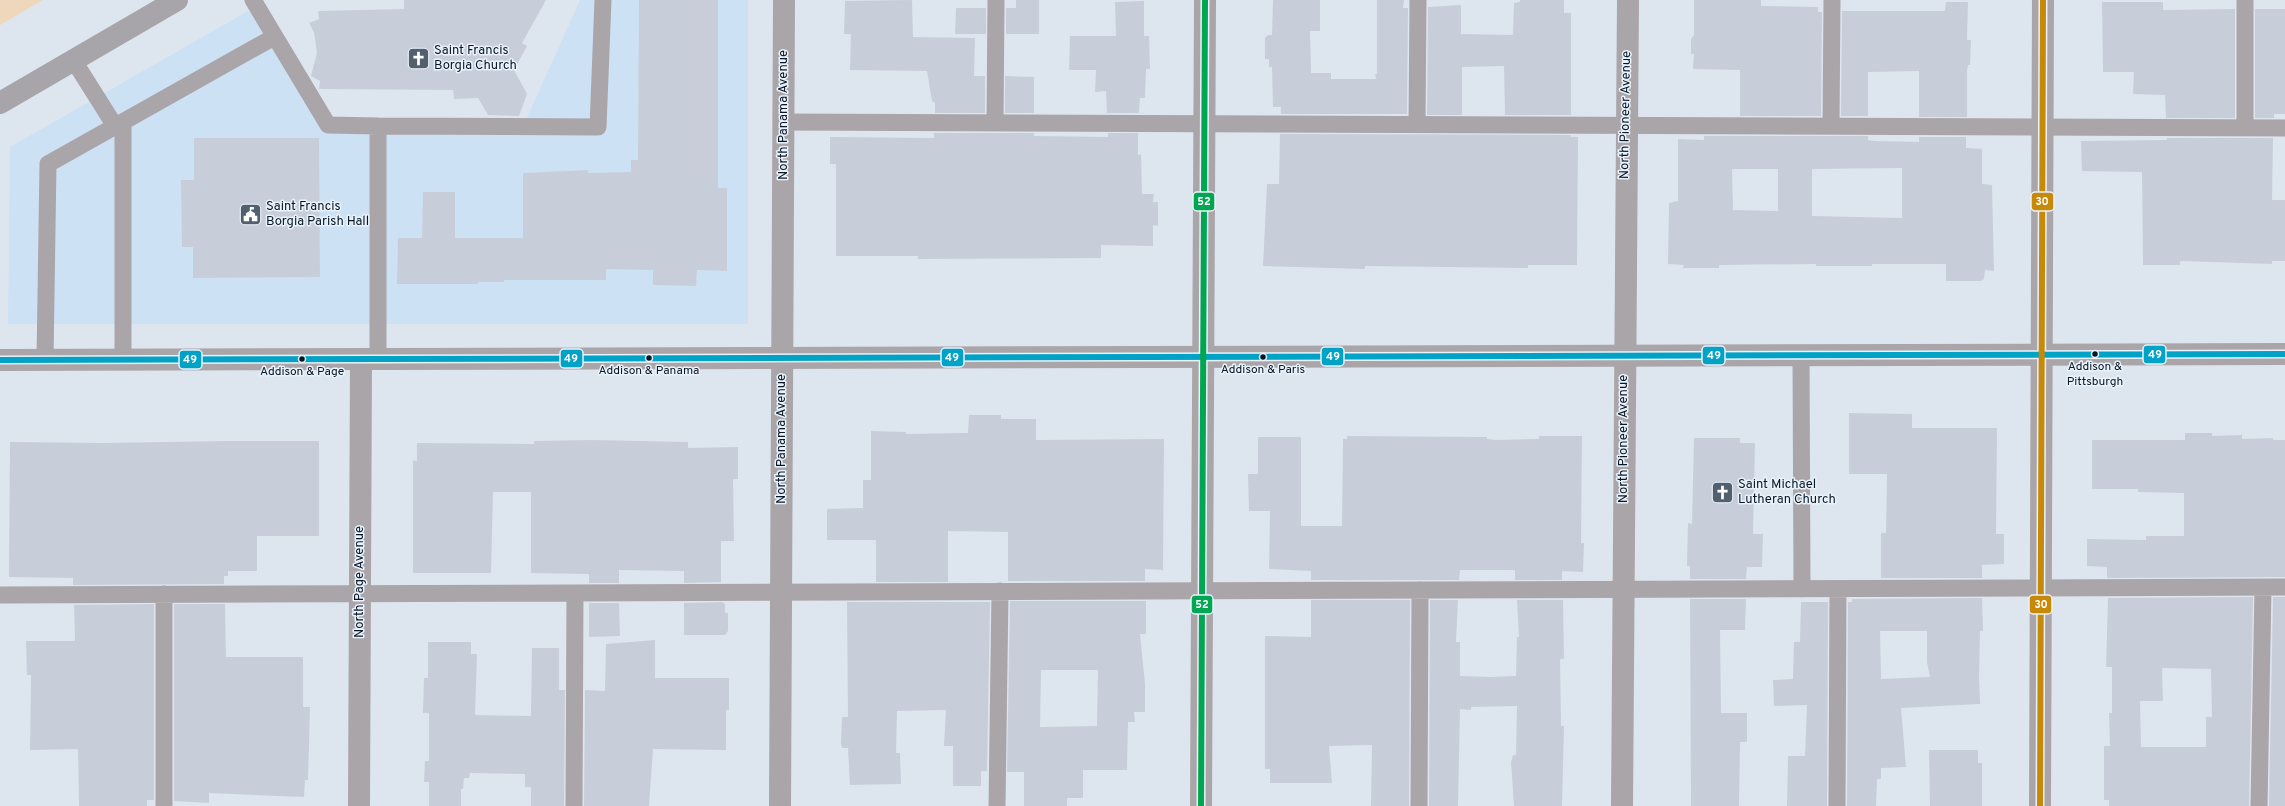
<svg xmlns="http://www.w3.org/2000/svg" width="2285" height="806" font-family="Overpass,sans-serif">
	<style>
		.built { fill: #cde1f5 }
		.green { fill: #efd7bc }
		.building { fill: #c7ceda; fill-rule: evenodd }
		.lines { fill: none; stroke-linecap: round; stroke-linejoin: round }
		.service { stroke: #aaa5a9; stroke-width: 17 }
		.minor { stroke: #aaa5a9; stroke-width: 22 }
		.tertiary { stroke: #aaa5a9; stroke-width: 22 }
		.secondary { stroke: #a7a5a9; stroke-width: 22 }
		.bus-1-casing { stroke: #eaf2fb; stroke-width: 9 }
		.bus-2-casing { stroke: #eaf2fb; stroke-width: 9 }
		.bus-3-casing { stroke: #eaf2fb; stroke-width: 9 }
		.bus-1 { stroke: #00a2c6; stroke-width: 6 }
		.bus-2 { stroke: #00a651; stroke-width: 6 }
		.bus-3 { stroke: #c78908; stroke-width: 6 }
		.bus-dot { fill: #071726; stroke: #eaf2fb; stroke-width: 1.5 }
		.labels { text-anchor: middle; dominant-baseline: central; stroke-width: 3; stroke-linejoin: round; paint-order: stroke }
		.bus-label { font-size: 12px; fill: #071726; stroke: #eaf2fb }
		.poi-label { font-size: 13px; fill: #071726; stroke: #eaf2fb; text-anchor: start }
		.street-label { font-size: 13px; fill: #071726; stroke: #eaf2fb }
		.line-badge { stroke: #eaf2fb; stroke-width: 1.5 }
		.badge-label { font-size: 11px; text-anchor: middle; font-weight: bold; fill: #fff }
	</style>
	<rect width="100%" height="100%" fill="#dde6ef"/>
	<!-- built -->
	<path class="built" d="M580,0H748V324H8L10,147L248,11L274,31L297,56L331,119L525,122Z"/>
	<!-- green -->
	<path class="green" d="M0,0H43L0,25Z"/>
	<!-- building -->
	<path class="building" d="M404,0H546L522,43L527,46L514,70L527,94L519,116L488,115L478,98L454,99L453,90L319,89L320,81L311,76L317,53L314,32L309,23L319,19L318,11L404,9Z
		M639,0H718V188H727V271L697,270L696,286L653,285V270L606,269V280H504V282H478V284H397L398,238H422L423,192H455V238H523V173L588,170V173L631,172V160H638Z
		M912,0L913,37L975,38L974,76H985V113H935V103L932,101L927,71L850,70L851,34H844L845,1Z
		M1016,0H1039V34H1006V8H1016Z
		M1273,0H1320V31H1310L1311,73H1331V79H1376L1375,74H1377V0H1404L1403,8H1408L1407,114H1281V107H1273L1272,67H1269V59H1265V38L1268,35H1272Z
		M1520,0H1564V13H1571V115H1505L1504,66L1462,67V115H1427L1428,7L1461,5V34L1513,35L1514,3L1520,2Z
		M1694,0H1761V6L1818,7V12H1822L1821,116H1740V70L1693,69L1694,54H1691V39L1694,35Z
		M1144,1V36H1149L1150,69H1146L1145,98H1140L1139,113H1107L1106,91L1095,92L1096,70H1069L1070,36H1116L1115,2Z
		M1946,2H1968L1967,40H1971L1970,65H1968L1967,71V117H1919V71L1868,72V116H1841L1842,11H1945Z
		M2102,2H2163V10L2235,9V118H2166L2165,95L2133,94L2134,72H2103Z
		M956,8H986V34H955Z
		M2255,9H2285V114H2274V118H2255Z
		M1005,76L1034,77V113H1005Z
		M934,133H1034V136L1108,137V133H1138V155L1141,154L1142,194H1154L1153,202H1158V226L1153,225V246L1101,245V258L918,259V256H836V164H830V137L934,138Z
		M1280,134L1571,135V137H1578L1577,265H1528V268L1365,266V269L1263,266L1267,184H1279Z
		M1704,136H1868V140L1875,141L1919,142V137H1966V148L1982,149V184L1992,185L1994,271L1985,270L1984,279L1981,281H1946V264H1872V266H1816V264L1719,265V268H1683L1684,265L1668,264L1669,203L1678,201V139L1704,140ZM1902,168V218L1812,216V169ZM1732,169H1778V211L1733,210Z
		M194,138H319L320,277L193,278V247H182L181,180H194Z
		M2167,138H2273L2272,200H2285V261H2272V264L2180,261V265H2143L2142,172L2082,171L2081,141L2167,140Z
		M1849,413L1912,414V428H1997L1996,534H2004V564L1982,565V578H1881V533H1886L1887,474H1849Z
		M969,415H1001V419H1036V440L1164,439L1163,570L1145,569V581H1008V532L948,531V582H876V540H827V509L863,508V480H871V431L906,432V434L968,433Z
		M2185,433H2212V436L2242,435V439L2273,438V440H2285V577L2107,578V567L2087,566V539L2146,540V536H2184V493L2138,492V489H2092V440H2185Z
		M1347,436L1487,437V439L1497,440L1539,439V436H1582L1581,543H1584L1583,572L1562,571V580H1515V570H1460L1459,580H1311V571L1269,569L1270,511H1249L1248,474H1258V437H1301V526H1342L1343,439H1347Z
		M1694,438H1740V443H1755L1753,534H1763L1762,567H1747L1746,579H1690V566H1687L1688,523L1692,524Z
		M592,440L688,442V448L738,447V479H733L734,541H721V582L684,583V571L619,570V583H589V574L531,573V492H493L491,573H413V460L417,461V443L534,444V441Z
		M228,441H319V536H257V571H228V576H224V584L73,585V578L9,577L10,442L104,443Z
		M2253,597L2249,806H2109V800H2104V746H2110L2109,713H2112V667H2106L2108,598ZM2162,668L2211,669L2212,717H2206V747H2141L2140,701H2163Z
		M2273,597H2285V806H2269Z
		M1982,598L1983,631H1980L1979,677L1980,704L1901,708L1906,767L1881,768V779H1877L1876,806H1847L1848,602H1852V599ZM1880,631H1927V662L1930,677L1881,679Z
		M1690,599H1746L1745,630H1720L1721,713H1747V742H1740L1739,806H1691Z
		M1311,600H1410L1409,806H1371L1372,745L1329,746L1332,783H1270V769H1265V636L1311,637Z
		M1430,600H1458L1456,642H1460V676L1489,677L1516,676L1517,637H1519L1517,600H1563L1564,659H1560L1561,726H1564L1562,806H1514L1511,762L1513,755H1516L1517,706L1471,707V710L1460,709L1458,806H1429Z
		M1010,601H1146V634H1140L1145,684V712H1134L1135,722H1128L1127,770H1083V798H1067V806H1024V772H1007ZM1041,670H1098L1097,726L1040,727Z
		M722,602L725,604V613H728V631L725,635H684V603Z
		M847,602H990L987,771H981V786H953V746H944L946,710L897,711L896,753H900L901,784L850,785L848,748H842L841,744L842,717H848Z
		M1801,602H1828L1827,806H1787L1788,756H1805L1807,705L1774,706L1773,680L1793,679L1794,642H1800Z
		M589,603H619L620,636L589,637Z
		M154,604V800H147V806H79L78,749L30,750L31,675H27L26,641H75L74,605Z
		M174,604H225L226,657H303V707H310L308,780H305L304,797L209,793V803L174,801Z
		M655,640V678H729V710H726V750L653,749L649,806H584L585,690L605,691L606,644Z
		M428,642H471V654H477L475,715L531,716L532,648H559V690H565L564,806H531V787H525V774L470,773L469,778H464L463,789H461V806H429V782H424L425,761H429V713H423L424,678H428Z
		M1929,750H1978V763H1982V806H1930Z"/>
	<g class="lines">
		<!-- service -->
		<path class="service" d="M253,0L328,125L378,126V359
			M74,61L115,126
			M784,122L2285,128
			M995,123L996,0
			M1417,124L1418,0
			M1831,125L1832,0
			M378,126L598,127L603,0
			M2245,128V0
			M1801,354L1802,589
			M45,360L48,164L274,37
			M123,360V122
			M0,595L2285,587
			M164,806V594
			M574,806L575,593
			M997,806L1000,591
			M1419,806L1420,590
			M1837,806L1838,589
			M2259,806L2263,588"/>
		<!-- minor -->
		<path class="minor" d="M359,806L361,359
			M780,806L784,0
			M1201,806L1205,0
			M1622,806L1628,0
			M2040,806L2043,0"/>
		<!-- tertiary -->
		<path class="tertiary" d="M0,360L2285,354"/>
		<!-- secondary -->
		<path class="secondary" d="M0,103L177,0"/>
		<defs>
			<path id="bus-1" d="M0,360L2285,354"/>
			<path id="bus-2" d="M1201,806L1205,0"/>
			<path id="bus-3" d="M2040,806L2043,0"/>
		</defs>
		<!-- bus-1 casing -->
		<use href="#bus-1" class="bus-1-casing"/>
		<!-- bus-2 casing -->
		<use href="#bus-2" class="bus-2-casing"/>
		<!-- bus-3 casing -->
		<use href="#bus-3" class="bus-3-casing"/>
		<!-- bus-1 -->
		<use href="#bus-1" class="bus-1"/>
		<!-- bus-2 -->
		<use href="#bus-2" class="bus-2"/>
		<!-- bus-3 -->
		<use href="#bus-3" class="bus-3"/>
	</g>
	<!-- icons -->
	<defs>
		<symbol id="church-square" viewBox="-11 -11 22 22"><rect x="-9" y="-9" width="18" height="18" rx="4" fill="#525f6c" stroke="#eaf2fb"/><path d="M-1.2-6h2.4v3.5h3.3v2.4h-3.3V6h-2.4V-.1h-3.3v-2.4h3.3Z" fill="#fff"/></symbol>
		<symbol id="civic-square" viewBox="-11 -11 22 22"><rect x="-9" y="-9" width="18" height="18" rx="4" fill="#525f6c" stroke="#eaf2fb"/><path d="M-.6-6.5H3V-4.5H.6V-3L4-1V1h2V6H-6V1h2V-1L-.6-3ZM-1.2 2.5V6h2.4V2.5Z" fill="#fff"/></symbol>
	</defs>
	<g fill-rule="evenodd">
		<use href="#church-square" x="406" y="46" width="25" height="25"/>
		<use href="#civic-square" x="238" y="202" width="25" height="25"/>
		<use href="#church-square" x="1710" y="480" width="25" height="25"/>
	</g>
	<!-- markers -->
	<g class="bus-dot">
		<circle cx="2095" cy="354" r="3.5"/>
		<circle cx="1263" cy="357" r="3.5"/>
		<circle cx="649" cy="358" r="3.5"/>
		<circle cx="302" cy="359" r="3.5"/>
	</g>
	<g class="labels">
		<!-- bus labels -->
		<g class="bus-label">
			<text x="2095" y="367">Addison &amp;<tspan x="2095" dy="15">Pittsburgh</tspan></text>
			<text x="1263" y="370">Addison &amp; Paris</text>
			<text x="649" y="371">Addison &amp; Panama</text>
			<text x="302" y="372">Addison &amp; Page</text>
		</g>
		<!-- poi labels -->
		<g class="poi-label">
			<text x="434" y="51">Saint Francis<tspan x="434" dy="15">Borgia Church</tspan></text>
			<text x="266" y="207">Saint Francis<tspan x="266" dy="15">Borgia Parish Hall</tspan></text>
			<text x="1738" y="485">Saint Michael<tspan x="1738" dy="15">Lutheran Church</tspan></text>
		</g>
		<!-- street labels -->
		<g class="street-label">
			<text transform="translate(784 115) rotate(-90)">North Panama Avenue</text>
			<text transform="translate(1626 115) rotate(-89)">North Pioneer Avenue</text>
			<text transform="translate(782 439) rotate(-90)">North Panama Avenue</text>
			<text transform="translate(1624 439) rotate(-90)">North Pioneer Avenue</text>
			<text transform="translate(360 582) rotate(-90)">North Page Avenue</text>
		</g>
	</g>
	<g class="line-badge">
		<rect x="1193" y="192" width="22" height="19" rx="4" fill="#00a651"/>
		<rect x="2031" y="192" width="23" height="19" rx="4" fill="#c78908"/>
		<rect x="2143" y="345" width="23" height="19" rx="4" fill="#00a2c6"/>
		<rect x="1702" y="346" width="23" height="19" rx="4" fill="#00a2c6"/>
		<rect x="1321" y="347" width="23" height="19" rx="4" fill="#00a2c6"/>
		<rect x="941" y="348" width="23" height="19" rx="4" fill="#00a2c6"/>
		<rect x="560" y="349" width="23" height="19" rx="4" fill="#00a2c6"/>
		<rect x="179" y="350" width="23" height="19" rx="4" fill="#00a2c6"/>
		<rect x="1191" y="595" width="22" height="19" rx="4" fill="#00a651"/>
		<rect x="2029" y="595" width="23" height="19" rx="4" fill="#c78908"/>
	</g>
	<g class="badge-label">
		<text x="1204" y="205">52</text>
		<text x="2042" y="205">30</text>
		<text x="2155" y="358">49</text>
		<text x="1714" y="359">49</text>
		<text x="1333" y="360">49</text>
		<text x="952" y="361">49</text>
		<text x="571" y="362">49</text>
		<text x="190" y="363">49</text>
		<text x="1202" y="608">52</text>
		<text x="2041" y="608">30</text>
	</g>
</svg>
